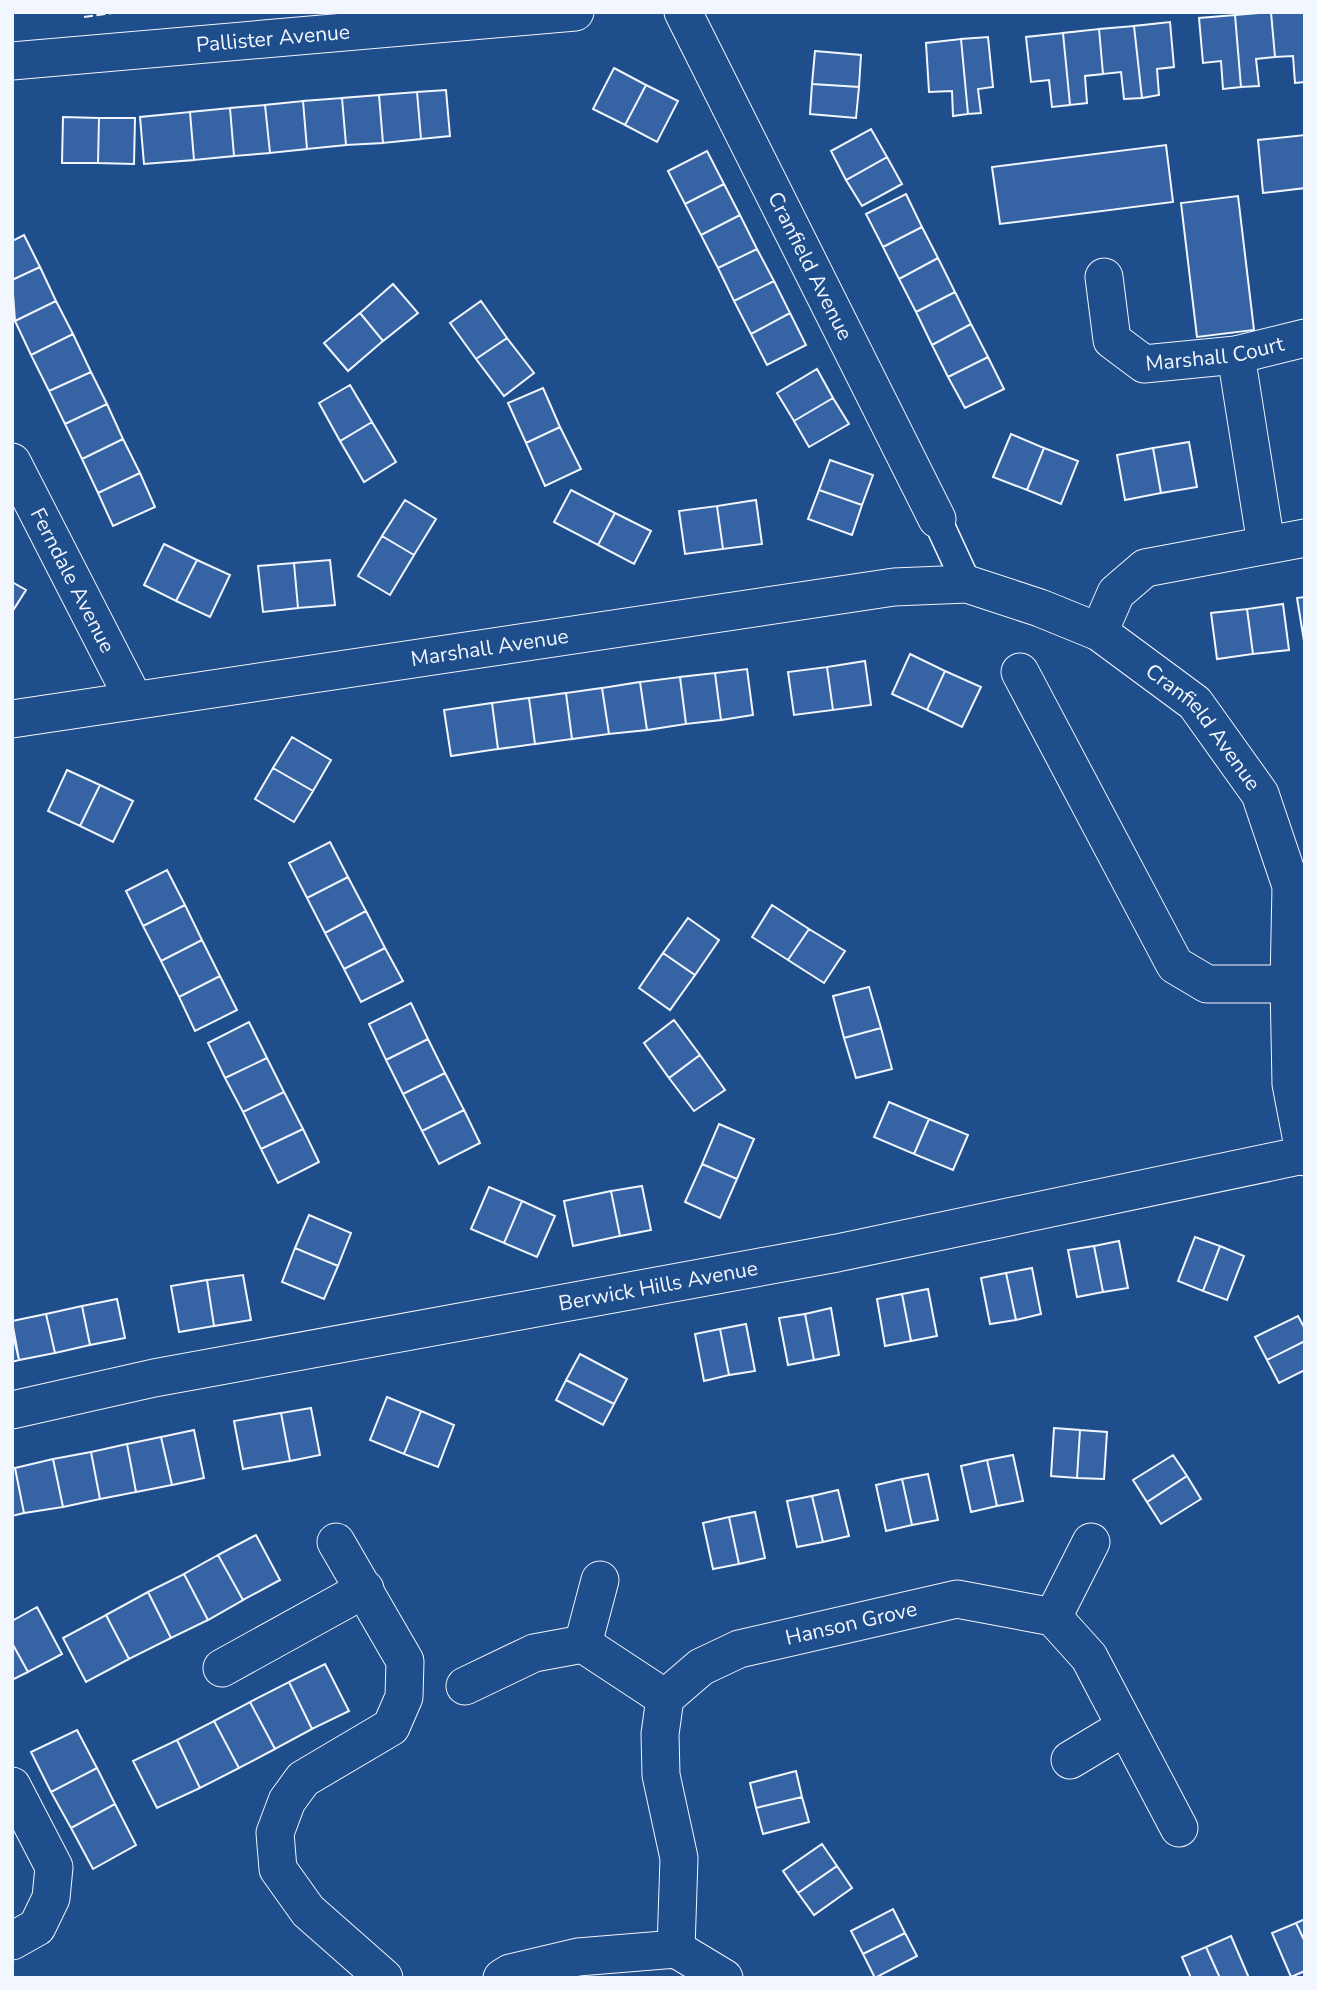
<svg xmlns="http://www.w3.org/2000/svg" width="1317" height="1990" font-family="'Nunito Sans',sans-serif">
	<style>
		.building { fill: #3563a3; stroke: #f2f6ff; stroke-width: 2 }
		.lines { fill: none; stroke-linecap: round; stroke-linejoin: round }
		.pedestrian-casing { stroke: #f2f6ff; stroke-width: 31 }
		.minor-casing { stroke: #f2f6ff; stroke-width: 39 }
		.pedestrian { stroke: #1f4e8c; stroke-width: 28 }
		.minor { stroke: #1f4e8c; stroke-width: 37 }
		.fence { stroke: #f2f6ff; stroke-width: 2; stroke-dasharray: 9 3.5; stroke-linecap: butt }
		.labels { text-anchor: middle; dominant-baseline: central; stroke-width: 5; stroke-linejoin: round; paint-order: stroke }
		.street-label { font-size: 21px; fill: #f2f6ff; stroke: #1f4e8c }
	</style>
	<rect width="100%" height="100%" fill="#1f4e8c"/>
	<!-- building -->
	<path class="building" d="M1271,12L1275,57L1256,59L1259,86L1241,87L1235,15Z
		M1271,12H1305V82L1295,83L1293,56L1275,57Z
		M1235,15L1241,87L1223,89L1221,61L1203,63L1199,18Z
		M1170,22L1174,67L1157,69L1159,95L1142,98L1134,26Z
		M1134,26L1142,98L1124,99L1121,72L1103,74L1099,29Z
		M1099,29L1103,74L1085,76L1087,103L1070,105L1063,33Z
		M1063,33L1070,105L1052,107L1049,80L1031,82L1026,37Z
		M988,37L993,87L978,89L981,113L968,114L961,39Z
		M961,39L968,114L953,116L952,91L929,92L926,43Z
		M815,51L861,55L859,87L812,84Z
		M614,68L646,85L625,125L593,109Z
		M812,84L859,87L856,118L810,114Z
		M646,85L678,101L657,142L625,125Z
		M446,90L450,136L421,139L417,92Z
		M417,92L421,139L383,143L379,95Z
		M379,95L383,143L346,145L342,98Z
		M342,98L346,145L307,149L303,101Z
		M303,101L307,149L270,153L265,105Z
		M265,105L270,153L234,156L230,108Z
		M230,108L234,156L194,160L190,112Z
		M190,112L194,160L144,164L140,117Z
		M63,117L99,118L98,163H62Z
		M99,118H135L134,164L98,163Z
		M871,129L887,157L846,180L831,151Z
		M1305,135V188L1263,193L1258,140Z
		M1166,145L1173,202L1000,224L992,167Z
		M707,151L724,184L685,204L668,171Z
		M887,157L902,184L862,206L846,180Z
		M724,184L740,215L701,235L685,204Z
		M906,194L922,227L883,247L866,214Z
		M1238,196L1254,330L1197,337L1181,203Z
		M740,215L757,249L718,268L701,235Z
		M922,227L938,258L899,279L883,247Z
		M24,235L40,267L12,280V241Z
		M757,249L774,281L734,301L718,268Z
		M938,258L955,292L916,312L899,279Z
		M40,267L56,301L15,321L12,280Z
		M774,281L790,313L751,334L734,301Z
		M393,284L418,313L383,341L360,313Z
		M955,292L971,324L932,345L916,312Z
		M56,301L73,334L31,355L15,321Z
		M481,301L507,338L476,359L450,323Z
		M360,313L383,341L348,371L324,343Z
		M790,313L806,345L767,365L751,334Z
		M971,324L988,357L948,377L932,345Z
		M73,334L91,372L49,391L31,355Z
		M507,338L534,373L504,396L476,359Z
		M988,357L1004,389L965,408L948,377Z
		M817,369L833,398L794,421L777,393Z
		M91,372L107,404L65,424L49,391Z
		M350,385L372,422L340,441L319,403Z
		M543,388L560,427L526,443L508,403Z
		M833,398L849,424L809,447L794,421Z
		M107,404L123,439L82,459L65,424Z
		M372,422L396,462L364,482L340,441Z
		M560,427L581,469L545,486L526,443Z
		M1011,434L1044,448L1027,490L993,477Z
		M123,439L140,473L98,493L82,459Z
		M1189,442L1197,487L1161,493L1153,448Z
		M1044,448L1078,461L1061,504L1027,490Z
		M1153,448L1161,493L1125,500L1117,455Z
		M830,460L873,475L862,505L819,490Z
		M140,473L155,507L113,526L98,493Z
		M571,490L615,513L598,545L554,522Z
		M819,490L862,505L852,535L808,519Z
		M405,500L436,519L414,555L382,536Z
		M756,500L762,544L723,549L717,506Z
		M717,506L723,549L685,554L679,511Z
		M615,513L651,531L634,564L598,545Z
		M382,536L414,555L390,595L358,576Z
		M164,544L197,560L176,601L144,585Z
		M197,560L230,575L210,617L176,601Z
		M330,560L335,605L298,608L294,563Z
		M294,563L298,608L263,612L258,566Z
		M12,582L26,590L12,612Z
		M1305,597V647L1297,598Z
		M1283,604L1289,650L1253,654L1247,609Z
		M1247,609L1253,654L1217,659L1211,613Z
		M910,654L945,671L927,710L892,694Z
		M865,661L871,705L833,710L827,667Z
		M827,667L833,710L794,715L788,672Z
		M747,669L753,715L721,720L715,673Z
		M945,671L981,687L962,727L927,710Z
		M715,673L721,720L686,724L680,677Z
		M680,677L686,724L647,730L640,682Z
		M640,682L647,730L609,734L602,688Z
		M602,688L609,734L572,739L566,693Z
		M566,693L572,739L535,744L529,698Z
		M529,698L535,744L498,749L492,703Z
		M492,703L498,749L451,756L444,710Z
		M292,737L331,760L313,791L273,768Z
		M273,768L313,791L294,822L255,799Z
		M67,770L100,785L80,826L48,811Z
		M100,785L133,801L113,842L80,826Z
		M330,842L348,877L307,898L289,863Z
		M167,870L185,905L143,926L126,891Z
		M348,877L366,911L325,933L307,898Z
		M185,905L202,940L161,961L143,926Z
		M772,905L809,929L788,960L752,937Z
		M366,911L385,948L344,969L325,933Z
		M688,918L719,940L695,975L663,953Z
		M809,929L845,951L824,983L788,960Z
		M202,940L220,976L179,997L161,961Z
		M385,948L403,981L361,1002L344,969Z
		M663,953L695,975L670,1010L639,988Z
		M220,976L237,1010L195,1031L179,997Z
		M869,987L881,1028L844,1038L833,996Z
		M411,1003L428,1039L386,1060L369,1024Z
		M674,1020L700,1055L669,1078L644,1043Z
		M249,1022L267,1058L225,1078L208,1043Z
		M881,1028L892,1069L856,1078L844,1038Z
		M428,1039L445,1073L403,1094L386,1060Z
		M700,1055L725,1090L694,1111L669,1078Z
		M267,1058L284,1092L243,1112L225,1078Z
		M445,1073L464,1110L422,1131L403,1094Z
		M284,1092L303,1129L261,1149L243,1112Z
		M889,1102L929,1119L914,1154L874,1137Z
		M464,1110L480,1143L439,1164L422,1131Z
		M929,1119L968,1135L953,1170L914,1154Z
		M719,1124L754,1139L737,1179L702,1164Z
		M303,1129L319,1162L278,1183L261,1149Z
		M702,1164L737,1179L720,1218L685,1202Z
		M642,1186L651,1230L620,1236L611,1191Z
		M489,1187L522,1201L504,1243L471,1229Z
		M611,1191L620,1236L573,1246L564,1201Z
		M522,1201L555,1216L537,1257L504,1243Z
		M309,1215L351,1233L338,1266L295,1248Z
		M1195,1237L1220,1246L1203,1291L1178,1281Z
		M1119,1241L1128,1288L1103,1292L1094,1246Z
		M1094,1246L1103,1292L1077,1297L1068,1250Z
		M1220,1246L1244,1256L1227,1300L1203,1291Z
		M295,1248L338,1266L324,1299L282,1282Z
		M1032,1268L1041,1314L1016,1320L1006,1273Z
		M1006,1273L1016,1320L990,1324L981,1278Z
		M243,1275L251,1320L214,1326L207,1280Z
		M207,1280L214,1326L179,1332L171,1286Z
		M928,1289L937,1336L911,1341L902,1294Z
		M902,1294L911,1341L885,1346L877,1299Z
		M117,1299L125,1338L90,1345L82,1306Z
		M82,1306L90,1345L55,1353L46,1314Z
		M831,1308L839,1355L814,1360L805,1314Z
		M46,1314L55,1353L19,1360L12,1321Z
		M805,1314L814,1360L788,1365L779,1318Z
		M1298,1316L1305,1329V1341L1267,1360L1255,1337Z
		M746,1324L755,1371L729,1375L720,1329Z
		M720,1329L729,1375L704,1381L695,1334Z
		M12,1330L19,1360L12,1362Z
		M1305,1341V1370L1279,1383L1267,1360Z
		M580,1354L627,1379L614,1404L566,1380Z
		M566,1380L614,1404L603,1425L556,1400Z
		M387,1397L421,1411L404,1454L370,1440Z
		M311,1408L320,1455L290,1461L281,1413Z
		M421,1411L454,1425L438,1467L404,1454Z
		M281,1413L290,1461L243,1469L234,1421Z
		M1054,1428L1080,1430L1077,1478L1051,1476Z
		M194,1430L204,1478L172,1485L161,1437Z
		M1080,1430L1107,1432L1104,1479L1077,1478Z
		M161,1437L172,1485L136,1492L127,1444Z
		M127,1444L136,1492L100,1499L91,1452Z
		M91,1452L100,1499L63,1507L53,1459Z
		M1013,1455L1023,1501L997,1506L987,1460Z
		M1173,1455L1187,1476L1147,1502L1133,1480Z
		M53,1459L63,1507L24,1513L15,1468Z
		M987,1460L997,1506L971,1512L961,1466Z
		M12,1468H15L24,1513L12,1516Z
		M928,1474L938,1520L912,1525L902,1479Z
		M1187,1476L1201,1499L1161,1524L1147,1502Z
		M902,1479L912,1525L886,1531L876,1485Z
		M838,1490L849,1536L823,1542L812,1496Z
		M812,1496L823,1542L797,1547L787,1501Z
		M755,1512L765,1558L739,1564L729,1517Z
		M729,1517L739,1564L713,1569L703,1523Z
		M256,1535L280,1580L243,1600L218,1555Z
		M218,1555L243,1600L208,1620L184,1574Z
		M184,1574L208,1620L171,1638L148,1592Z
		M148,1592L171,1638L129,1659L106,1615Z
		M37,1607L62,1654L28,1672L12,1643V1621Z
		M106,1615L129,1659L86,1682L63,1638Z
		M12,1643L28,1672L12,1680Z
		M325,1664L349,1711L312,1729L289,1682Z
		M289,1682L312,1729L275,1749L250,1702Z
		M250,1702L275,1749L239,1768L214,1721Z
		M214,1721L239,1768L200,1788L177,1740Z
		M77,1730L97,1768L51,1792L31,1752Z
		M177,1740L200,1788L157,1808L133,1761Z
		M97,1768L115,1804L71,1828L51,1792Z
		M796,1771L802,1797L756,1808L750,1783Z
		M802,1797L809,1822L763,1834L756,1808Z
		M115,1804L136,1845L93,1869L71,1828Z
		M822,1844L837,1866L798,1893L783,1871Z
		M837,1866L852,1888L814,1915L798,1893Z
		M893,1909L905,1933L863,1954L851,1931Z
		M1305,1919V1942L1296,1923Z
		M1296,1923L1305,1942V1971L1291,1977L1272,1933Z
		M905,1933L917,1956L875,1978L863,1954Z
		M1231,1936L1249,1978H1220L1206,1947Z
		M1206,1947L1220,1978H1191L1182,1957Z"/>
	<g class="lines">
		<defs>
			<path id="pedestrian" d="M937,519L967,584"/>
			<g id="minor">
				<path id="s1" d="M683,12L937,519"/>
				<path id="s2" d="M12,61L575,12"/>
				<path id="s3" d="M1104,277L1112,340L1144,364L1236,355L1305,338"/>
				<path d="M1236,355L1266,544"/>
				<path id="s4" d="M12,462L133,698"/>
				<path d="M1099,632L1116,593L1145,568L1305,538"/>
				<path d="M1020,672L1175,965L1207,984H1289"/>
				<path id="s5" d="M12,719L894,587L967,584L1040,608L1099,632L1195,703L1260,794L1291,886L1289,984L1291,1084L1305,1157"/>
				<path id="s6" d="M12,1410L154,1378L837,1253L1304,1155"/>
				<path d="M336,1542L405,1661L404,1697L391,1727L303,1779L287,1801L275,1833L278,1869L308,1911L384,1978"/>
				<path d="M1053,1617L1091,1542"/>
				<path d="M583,1644L600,1580"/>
				<path d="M222,1668L365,1589"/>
				<path d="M465,1686L534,1653L583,1644L665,1698"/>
				<path d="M1070,1760L1125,1727"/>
				<path d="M12,1786L54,1867L51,1898L37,1927L12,1941"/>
				<path id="s7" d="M676,1949L679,1858L661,1775L660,1734L665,1698L701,1667L739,1649L957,1599L1053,1617L1089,1657L1179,1828"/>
				<path d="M502,1978L510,1973L578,1957L676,1949L724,1978"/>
			</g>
		</defs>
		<!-- pedestrian casing -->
		<use href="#pedestrian" class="pedestrian-casing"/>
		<!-- minor casing -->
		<use href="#minor" class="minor-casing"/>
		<!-- pedestrian -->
		<use href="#pedestrian" class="pedestrian"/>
		<!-- minor -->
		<use href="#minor" class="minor"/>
		<!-- fence -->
		<path class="fence" d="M84,17L119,12"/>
	</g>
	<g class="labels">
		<!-- street labels -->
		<g class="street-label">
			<text stroke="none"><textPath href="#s2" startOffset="262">Pallister Avenue</textPath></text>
			<text stroke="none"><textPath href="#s1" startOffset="284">Cranfield Avenue</textPath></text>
			<text stroke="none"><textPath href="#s3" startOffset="175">Marshall Court</textPath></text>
			<text stroke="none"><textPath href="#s4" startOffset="133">Ferndale Avenue</textPath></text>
			<text stroke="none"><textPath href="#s5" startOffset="483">Marshall Avenue</textPath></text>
			<text stroke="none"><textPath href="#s5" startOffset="1248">Cranfield Avenue</textPath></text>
			<text stroke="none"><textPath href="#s6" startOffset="658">Berwick Hills Avenue</textPath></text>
			<text stroke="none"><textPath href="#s7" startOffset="458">Hanson Grove</textPath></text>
		</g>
	</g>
	<!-- border -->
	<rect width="1317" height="1990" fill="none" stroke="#f2f6ff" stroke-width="28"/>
</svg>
